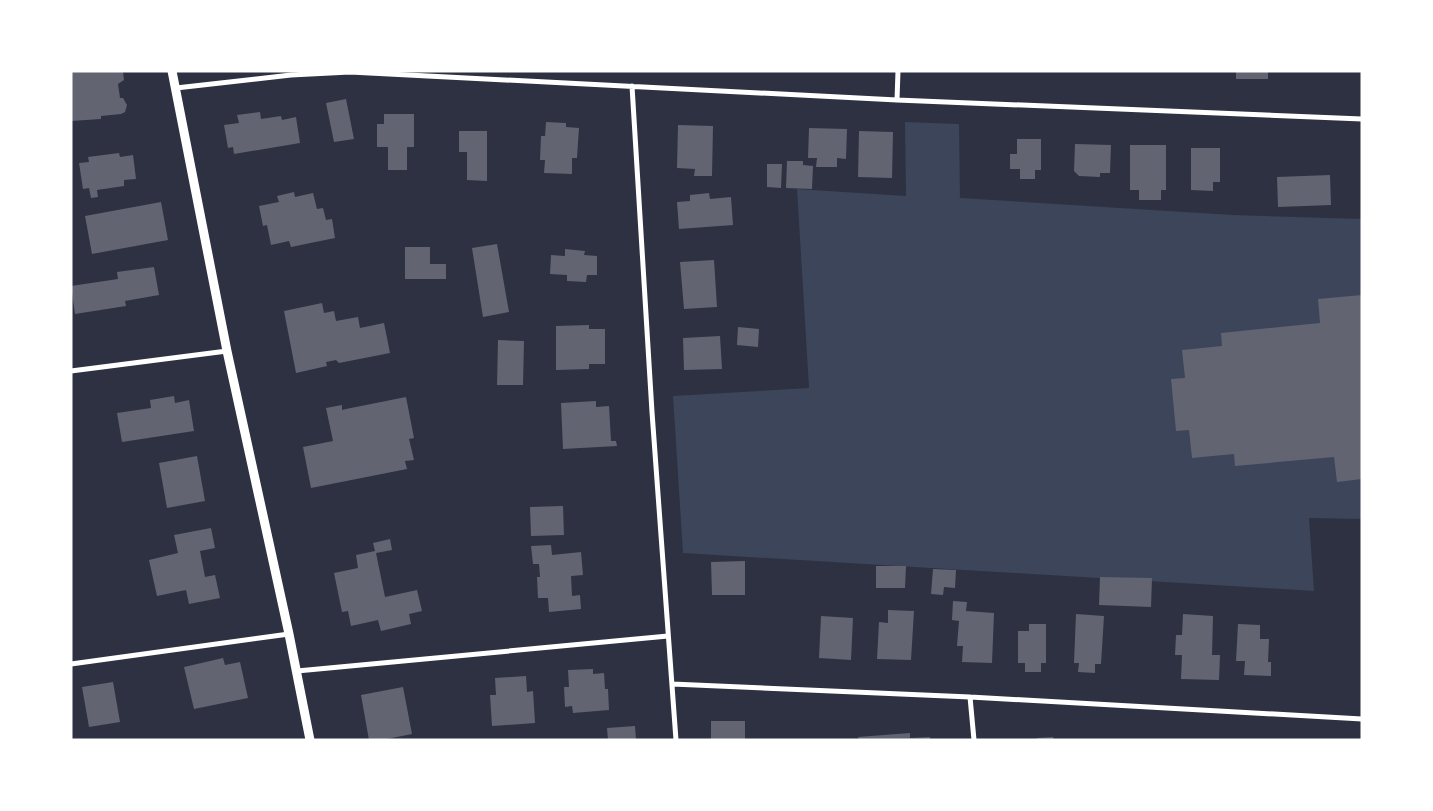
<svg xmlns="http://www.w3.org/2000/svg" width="1433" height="811" font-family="'Space Grotesk',sans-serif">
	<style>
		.green { fill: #3c4559 }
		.building { fill: #626471 }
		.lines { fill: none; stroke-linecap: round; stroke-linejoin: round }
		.minor { stroke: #fff; stroke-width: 5 }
		.tertiary { stroke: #fff; stroke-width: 9 }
	</style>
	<rect width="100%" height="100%" fill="#2d3142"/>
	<!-- green -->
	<path class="green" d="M905,122L959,124L960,198L1233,215L1362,219V519L1309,518L1314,591L683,553L673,396L809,388L797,189L906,196Z"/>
	<!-- building -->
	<path class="building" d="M71,71L123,72L124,80L118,84L120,98H123L127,105L125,112L121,114L101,116V119L71,121Z
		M1236,71H1268V79H1236Z
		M346,99L354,139L334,142L326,103Z
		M260,112L261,119L281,116L282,120L296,117L300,143L234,154L233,147L228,148L224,125L239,123L237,115Z
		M384,114H414V147H407V170H388V147H377V124H384Z
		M546,122L566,123V127L579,128L577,158H572V174L544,173L545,160H540L541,136H545Z
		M678,125L713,126L712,176H694L695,169L677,168Z
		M809,128L847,129L846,159L837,158V167H816L817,158H808Z
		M459,131H487V181L467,180V152H459Z
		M859,131L893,132L892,178L858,177Z
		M1017,139H1041V170H1035V179H1020V169H1010V154H1017Z
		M1075,144L1111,145L1110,173H1100V177L1079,176L1074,171Z
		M1130,145H1166V190H1161V200H1139V190H1130Z
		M1191,148H1220V182H1213V191L1191,190Z
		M119,153L120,157L133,155L136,179L124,180V186L97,190L98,197L91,198L89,188L83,189L79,163L89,162L88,157Z
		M787,161H803V165L813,166L812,189L786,188Z
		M767,164H782L781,188L767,187Z
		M1330,175L1331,205L1278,207L1277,177Z
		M294,192L295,197L313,193L317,209L323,208L326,220L332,219L335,238L291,247L289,241L271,245L267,225L263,226L259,206L279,202L277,196Z
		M709,193L710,199L731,197L733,225L679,229L677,202L690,201V195Z
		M161,202L168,240L92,254L85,216Z
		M497,244L509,312L483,317L472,248Z
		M405,247H430V264H446V279H405Z
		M565,249L585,251L584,255L597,256V275H587L586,282L567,281V275L550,274L551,255L565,256Z
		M714,260L717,307L684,309L680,262Z
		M154,267L159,295L125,301L126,306L75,314L71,286L118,279L117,272Z
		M1362,295V479L1337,482L1334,457L1235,466L1234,454L1192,458L1189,430L1176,431L1171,379L1185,378L1182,350L1222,346L1221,333L1320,323L1318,299Z
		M322,303L324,313L334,311L336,321L358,317L360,328L384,323L390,353L339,363L336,360L326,362L327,366L296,373L284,311Z
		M589,325V329H605V364H589V369L556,370V326Z
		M738,327L759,329L758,347L737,345Z
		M720,336L722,369L684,370L683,338Z
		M498,340L524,341L523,385H497Z
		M174,396L175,403L189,400L194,431L122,442L117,413L151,408L150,400Z
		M406,397L414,438L409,439L414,460L405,461L407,469L311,488L303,447L333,441L326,408L342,405V410L346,409Z
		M596,401V407L609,406L611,441H616L617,446L563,449L561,403Z
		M197,456L205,501L167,508L159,463Z
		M563,506L564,535L531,536L530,507Z
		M211,528L215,548L200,551L205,577L215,575L220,598L189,604L186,590L157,596L149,560L178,553L174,535Z
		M390,539L392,550L376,553L385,597L417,590L422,611L409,614L411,624L381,631L378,620L351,626L348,611L342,612L334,573L358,568L356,555L375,551L373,543Z
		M551,545L552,555L581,552L583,575L571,576L572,596L580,595L581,609L549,612L548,598H538L537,577H540L539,564H533L531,546Z
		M745,561V595H712L711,562Z
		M876,566H906L905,588H876Z
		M933,569L956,570L955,588L944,587L943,595L931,594Z
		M1100,577L1152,578L1151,607L1099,605Z
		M953,601L967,602L966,611L994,613L992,663L962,662L963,646H957L959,621L952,620Z
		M888,610L914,611L911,660L877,659L879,622L888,623Z
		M1076,614L1104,616L1101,664H1095V673L1078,672L1079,663H1074Z
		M1183,614L1213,616L1212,655H1220L1219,680L1181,679L1182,655H1175L1176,635H1182Z
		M821,616L853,618L851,660L819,658Z
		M1029,624H1046V663H1041V672H1025V663H1018V631H1029Z
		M1238,624L1260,625V639H1269L1268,662H1271V676L1244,675L1245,661H1236Z
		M223,658L225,665L240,662L248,698L194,709L184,667Z
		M593,669V674L604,673L605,689H608L609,710L573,713L572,706L565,707L564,687H569L568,670Z
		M526,676L527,692L533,691L535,723L492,726L490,695H496L495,678Z
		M113,682L120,722L89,727L82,687Z
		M403,687L412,734L382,740H369L361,695Z
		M711,721H745V740H711Z
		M635,726L636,740H608L607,728Z
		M910,733V738L930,737V740H859L858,737Z
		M1053,737L1054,740H1037V738Z"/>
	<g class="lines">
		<!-- minor -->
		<path class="minor" d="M632,86L652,412L676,740
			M176,88L291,75L350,72L897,100L1362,119
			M897,100L898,71
			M71,371L227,351
			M71,664L289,634
			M297,671L668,636
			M672,684L970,697L1362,719
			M970,697L974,740"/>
		<!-- tertiary -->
		<path class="tertiary" d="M172,71L227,351L289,634L310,740"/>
	</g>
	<!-- border -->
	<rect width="1433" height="811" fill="none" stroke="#ffffff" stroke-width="145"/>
</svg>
